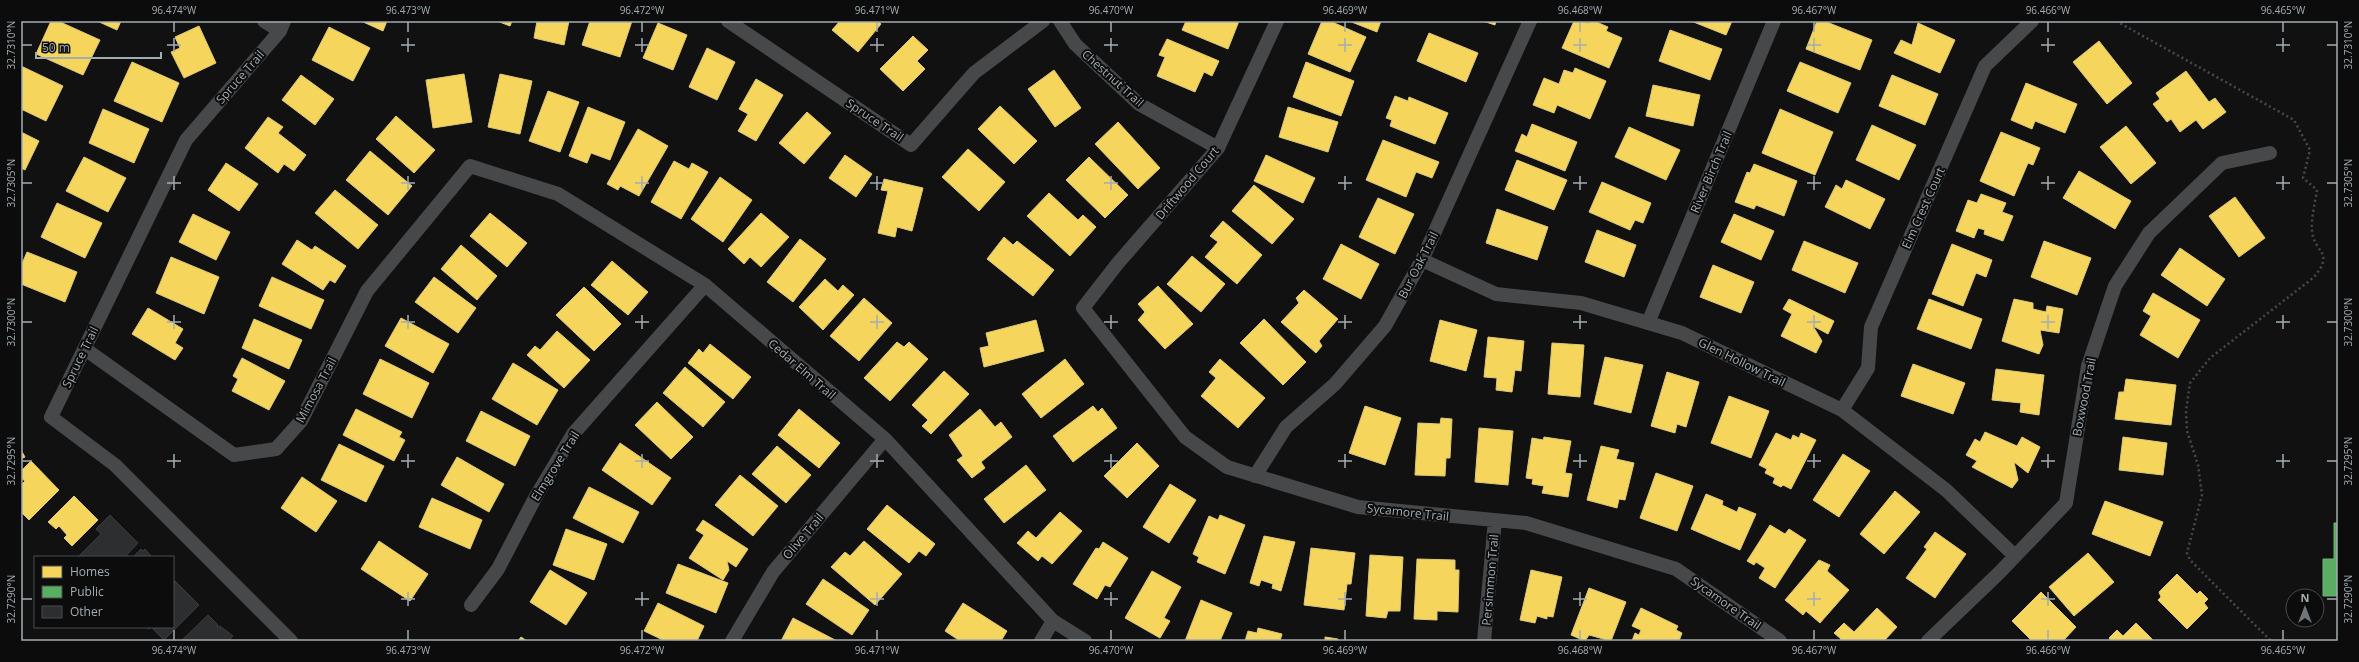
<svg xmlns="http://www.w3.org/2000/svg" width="2359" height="662" font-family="'Open Sans',sans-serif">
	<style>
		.homes { fill: #f6d55c; stroke: #ddc976 }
		.public { fill: #5aae61; stroke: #70ae7a }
		.building { fill: #2d2e30; stroke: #3a3c3e }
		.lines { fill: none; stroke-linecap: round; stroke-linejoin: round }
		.path { stroke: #474a4c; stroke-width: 2.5; stroke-dasharray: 2 3; stroke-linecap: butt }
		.street { stroke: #46484a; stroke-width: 14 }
		.ticks { fill: none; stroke: #a2adb3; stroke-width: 1.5 }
		.labels { text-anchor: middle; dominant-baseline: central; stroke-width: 4; stroke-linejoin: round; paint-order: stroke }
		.street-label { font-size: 12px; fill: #a2adb3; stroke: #0c0c0d }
		.neatline { fill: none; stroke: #a2adb3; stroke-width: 1.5 }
		.ticks-label { font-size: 10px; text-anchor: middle; fill: #a2adb3 }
	</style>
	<rect width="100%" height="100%" fill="#111112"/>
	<!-- homes -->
	<path class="homes" d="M51,21H58L100,40L83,75L36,54Z
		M97,21H121L117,30Z
		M361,21H387L383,31Z
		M497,21H512L510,26Z
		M537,21H569L564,45L534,38Z
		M590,21H632L620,57L582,45Z
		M840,21H877L881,24L858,52L832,30Z
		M1186,21H1239L1228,49L1182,30Z
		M1322,21H1330L1366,37L1350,72L1308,54Z
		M1349,21H1381L1377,32Z
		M1483,21H1496L1495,25Z
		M1574,21L1588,23L1594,21L1608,27L1606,31L1622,38L1609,68L1562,48Z
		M1691,21H1732L1726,35Z
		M1817,21H1824L1872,40L1860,70L1806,49Z
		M658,23L687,35L673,70L643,58Z
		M1918,23L1955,40L1940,73L1894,53L1901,40L1912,45Z
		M199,26L216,63L184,78L171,52L180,48L175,37Z
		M329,27L370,48L353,81L312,60Z
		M1670,30L1722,49L1710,80L1659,61Z
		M1429,33L1478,53L1466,82L1417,61Z
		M913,36L928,50L917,61L925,69L903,91L880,69Z
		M1167,39L1219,61L1212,76L1204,72L1195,92L1157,76L1165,57L1159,55Z
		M2099,41L2132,83L2107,104L2073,62Z
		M707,48L735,62L717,100L689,87Z
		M132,62L179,83L162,122L114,101Z
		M1306,62L1354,81L1341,116L1293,97Z
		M1800,62L1851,83L1838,113L1787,91Z
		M21,66L63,86L46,121L21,109Z
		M1575,68L1606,81L1590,119L1557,105L1554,113L1533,105L1544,78L1559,84L1564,70L1573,73Z
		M1054,70L1081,108L1055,127L1028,89Z
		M2186,71L2209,102L2215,98L2226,112L2203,129L2196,120L2180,132L2171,119L2167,122L2153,104L2160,99L2156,93Z
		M464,74L472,122L433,128L426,80Z
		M500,74L532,81L520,134L488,127Z
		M301,75L334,99L315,125L282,100Z
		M1892,75L1938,94L1925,125L1879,106Z
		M756,79L783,95L756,141L738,131L748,114L739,109Z
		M2026,83L2077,104L2065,133L2035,121L2032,129L2011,120Z
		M1653,85L1700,95L1693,126L1646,116Z
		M548,91L579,102L560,152L529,141Z
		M1395,96L1408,101L1409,97L1448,113L1435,144L1390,126L1392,120L1386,118Z
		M1000,106L1037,141L1014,164L978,129Z
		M588,107L625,122L610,160L591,153L587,163L569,156Z
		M1288,107L1338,122L1328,152L1279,137Z
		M103,109L149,129L134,163L89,143Z
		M1780,109L1833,132L1815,175L1762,153Z
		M807,112L831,133L804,164L779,143Z
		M396,116L435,150L414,173L376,139Z
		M268,117L283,127L278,133L306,155L294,171L284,164L278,173L245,148Z
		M1118,122L1160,168L1138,189L1095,144Z
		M1532,124L1577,142L1565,171L1515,151L1522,134L1527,137Z
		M1872,125L1916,145L1899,180L1856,160Z
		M2126,126L2156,163L2131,184L2100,147Z
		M1629,127L1680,150L1666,180L1615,157Z
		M638,129L668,146L639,196L620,186L618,190L607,184Z
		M21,132L39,141L25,170L21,168Z
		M2001,132L2040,148L2033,165L2028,163L2014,196L1980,181Z
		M1383,140L1439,162L1432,178L1416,172L1406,197L1366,180Z
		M968,149L1005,182L979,211L942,177Z
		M370,151L412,186L388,215L346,180Z
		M845,155L872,174L856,197L829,178Z
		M1266,155L1315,178L1303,203L1254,181Z
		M84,157L126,178L108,212L66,191Z
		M1089,157L1128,195L1105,218L1066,180Z
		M1517,160L1567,180L1554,210L1505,190Z
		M674,161L689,169L692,163L708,172L681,219L651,202Z
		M226,163L258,184L239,211L208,190Z
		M1754,164L1797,181L1784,216L1756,205L1754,209L1735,202L1747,172L1750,173Z
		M2079,171L2131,201L2115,229L2063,198Z
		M720,177L752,200L723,242L691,219Z
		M884,179L923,188L912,231L897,227L895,237L878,233L888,191L881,190Z
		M1846,180L1885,199L1870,229L1825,207L1836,185L1842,189Z
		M1602,182L1651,203L1643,223L1635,220L1630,230L1589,212Z
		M1254,185L1294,219L1272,244L1232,211Z
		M335,190L378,225L358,249L315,213Z
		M1049,193L1078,220L1083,215L1096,227L1070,256L1027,216Z
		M1981,194L2006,203L2002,212L2013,216L2003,241L1984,234L1985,230L1978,228L1974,238L1956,231L1968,200L1977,203Z
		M2235,197L2265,238L2239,257L2209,216Z
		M1378,198L1414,214L1395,254L1359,237Z
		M57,203L102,223L85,258L41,237Z
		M1497,209L1548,227L1537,260L1486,243Z
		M490,213L527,243L507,267L470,236Z
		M761,213L789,237L761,267L750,257L744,264L728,249Z
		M193,214L230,232L216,260L179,242Z
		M1734,214L1774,231L1761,260L1721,242Z
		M1223,221L1262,255L1237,284L1205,257L1218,242L1210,236Z
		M1597,230L1636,245L1624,277L1585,262Z
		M1004,237L1013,245L1017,241L1054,270L1033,296L987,259Z
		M800,239L826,259L793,302L767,282Z
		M297,240L312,250L315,246L346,266L335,283L330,280L323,290L282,264Z
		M1804,241L1858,263L1845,293L1792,270Z
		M2044,241L2091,258L2077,295L2031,277Z
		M1341,244L1379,264L1361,299L1323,279Z
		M1952,244L1992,260L1986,277L1976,273L1963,306L1932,294Z
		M461,245L497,276L477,300L441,269Z
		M2180,248L2225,279L2207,306L2161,275Z
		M27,252L77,272L65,302L21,284V266Z
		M1192,256L1225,284L1201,312L1167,284Z
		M171,257L219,277L204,314L156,293Z
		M612,261L648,292L628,315L591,285Z
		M1713,265L1754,282L1741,313L1700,297Z
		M272,277L324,300L311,329L259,306Z
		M434,277L476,308L458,333L415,302Z
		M825,279L838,291L843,285L854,295L823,330L799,307Z
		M1158,286L1193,324L1165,349L1138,320L1145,312L1138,304Z
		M584,287L621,324L594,351L556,315Z
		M1304,290L1338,319L1319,341L1322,346L1316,353L1281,322L1299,303L1296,298Z
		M2153,293L2200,320L2178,358L2140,335L2151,316L2143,311Z
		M864,298L892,323L859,361L830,336Z
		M1789,299L1834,321L1828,334L1813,326L1822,341L1816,353L1781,336L1792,314L1783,309Z
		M1929,299L1982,319L1971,349L1917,329Z
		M2014,299L2033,303V309L2046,312L2047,306L2063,309L2059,333L2040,330L2043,345L2039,354L2002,341Z
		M148,308L183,329L175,343L183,348L175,360L132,334Z
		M401,318L449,344L433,373L385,346Z
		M254,319L302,340L289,369L242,348Z
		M1264,319L1306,362L1283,385L1240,343Z
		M1036,320L1044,351L984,367L980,348L989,346L986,333Z
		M1440,320L1477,330L1466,371L1430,361Z
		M557,331L590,360L564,388L527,355L535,346L540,350Z
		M1488,337L1524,341L1521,371L1515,370L1512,392L1496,390L1497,378L1484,377Z
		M897,342L904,347L909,342L928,359L890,401L864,378Z
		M1552,343L1584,345L1580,397L1548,394Z
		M710,344L751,377L733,399L688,363L699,349L703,353Z
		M1605,357L1643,365L1631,413L1594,404Z
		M242,358L285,381L269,410L232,391L238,379L233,376Z
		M380,359L429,383L412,418L363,394Z
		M1065,359L1084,384L1041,418L1022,394Z
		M1220,359L1265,398L1238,428L1201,396L1216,378L1209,372Z
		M513,363L558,390L537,425L492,399Z
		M1913,364L1965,383L1953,414L1901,396Z
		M685,367L725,402L703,427L663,393Z
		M1996,369L2044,375L2039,415L2020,412L2021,403L1992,400Z
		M944,371L969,394L931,434L922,426L928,420L912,405Z
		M1667,372L1699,382L1686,427L1677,424L1675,433L1651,426Z
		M2126,379L2176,385L2171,425L2115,419L2119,392H2124Z
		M1729,396L1769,411L1751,458L1711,443Z
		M657,402L693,437L671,459L635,425Z
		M1093,406L1098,412L1102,408L1117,428L1073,462L1053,436Z
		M1365,406L1401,418L1385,465L1349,453Z
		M356,409L402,432L399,437L405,440L394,461L343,435Z
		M799,409L840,443L819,468L778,435Z
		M980,409L995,427L1001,422L1012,437L981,462L985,468L972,478L957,460L963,456L949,435Z
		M481,411L530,436L515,466L466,441Z
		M1441,418L1452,419L1450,458H1446L1445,476L1415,475L1418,423L1440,424Z
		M1479,428L1513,431L1508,485L1475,482Z
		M1985,432L2017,446L2022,437L2040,447L2028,473L2014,462L2018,480L2012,488L1972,467L1977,461L1966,455L1975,439L1980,442Z
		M1776,433L1791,440L1793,435L1799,438L1801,433L1816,440L1791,489L1783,485L1781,487L1773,483L1775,478L1765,473L1767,469L1759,465Z
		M1544,437L1571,441L1565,473L1572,474L1568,497L1542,493L1544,486L1532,484L1533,479L1526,478L1532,438L1543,440Z
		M2123,437L2167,443L2163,475L2119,470Z
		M620,443L671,478L652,505L602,470Z
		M1137,443L1159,466L1127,498L1104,476Z
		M339,444L384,466L366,502L321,480Z
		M777,446L811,475L786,503L752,474Z
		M1601,446L1619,450L1616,459L1634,463L1625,500L1619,499L1617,508L1587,500Z
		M21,450L25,457L21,459Z
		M1843,454L1870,471L1839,517L1813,500Z
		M457,457L504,484L489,512L441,485Z
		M31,461L59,490L29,520L21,512V485L25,481L21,478V471Z
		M1026,465L1046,490L1004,523L984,499Z
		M1656,473L1693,486L1677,531L1640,518Z
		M740,475L778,506L753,536L715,505Z
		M302,477L337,501L316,532L281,508Z
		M1170,484L1196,500L1169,543L1143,527Z
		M589,487L639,512L623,543L573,518Z
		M1895,491L1920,512L1884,554L1860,534Z
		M1706,494L1723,501L1722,505L1737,512L1739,507L1756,514L1740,550L1691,529Z
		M74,496L98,520L72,546L64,538L67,535L59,526L56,529L48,522Z
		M432,498L482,520L470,549L419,527Z
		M2105,501L2163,522L2150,556L2092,534Z
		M887,505L935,544L926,556L919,551L909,563L867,529Z
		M1060,512L1082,531L1052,564L1042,556L1038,561L1017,543L1028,531L1036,538Z
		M1220,515L1245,525L1225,574L1197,562L1199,557L1193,554L1209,516L1218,520Z
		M703,520L748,549L736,567L727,561L729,570L723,580L689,558L704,535L696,530Z
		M1770,525L1785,534L1789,529L1806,540L1775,588L1759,578L1765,568L1756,562L1754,565L1747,561Z
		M566,529L607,544L594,580L553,565Z
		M1935,532L1966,554L1935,598L1906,578L1927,549L1924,547Z
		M1264,536L1295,542L1281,591L1272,588L1273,584L1261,580L1259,586L1250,583Z
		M379,541L428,574L410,601L361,569Z
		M864,541L902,574L875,605L831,567L845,552L850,556Z
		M1103,542L1128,558L1110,587L1105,585L1097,599L1073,584L1096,548L1099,549Z
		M1311,548L1355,553L1351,584H1347L1344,610L1304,605Z
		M2088,553L2114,582L2074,616L2049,587Z
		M1370,555L1403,557L1400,611H1388L1386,618L1366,616Z
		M1417,559L1455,560V570H1459L1458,612L1437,611V620L1414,619Z
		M1819,560L1830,565L1827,571L1849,590L1820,623L1806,611L1803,615L1785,600Z
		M678,564L728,583L716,613L666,593Z
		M550,570L587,593L566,625L530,602Z
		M1531,570L1562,577L1553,617L1547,616V619L1537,616L1535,623L1520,620Z
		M1152,571L1181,587L1164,618L1170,621L1160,638L1125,618Z
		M2177,574L2197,594L2200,591L2208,599L2204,603L2208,608L2187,629L2158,600L2161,597L2159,592Z
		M823,579L869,610L852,635L806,604Z
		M1589,588L1626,602L1611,641L1589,635L1585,641L1571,635Z
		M2041,592L2076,627L2063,641H2032L2012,621Z
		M1201,600L1232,613L1220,641H1185Z
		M658,603L704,626L697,641H665L644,631Z
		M963,603L1007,631L1001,641H960L945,631Z
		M1641,608L1678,626L1676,630L1682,633L1679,641H1632L1635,633L1639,635L1641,630L1632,626Z
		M1877,608L1897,627L1884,641H1839L1841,639L1834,633L1844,623L1854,632Z
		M793,618L837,641H781Z
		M2136,623L2154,641H2111L2109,638L2117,630L2123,636Z
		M1258,628L1282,634L1280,641H1245L1248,631L1257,633Z
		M521,637L527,641H518Z
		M1325,637L1338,639V641H1325Z"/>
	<!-- public -->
	<path class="public" d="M2334,523H2338V596H2323V559H2334Z"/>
	<!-- building -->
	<path class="building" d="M110,515L138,543L125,557H78L101,534L96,529Z
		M141,549L143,551L145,549L152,557H133Z
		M174,580L199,605L164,640L151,627L149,629L146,627H173Z
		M208,615L218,625L217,628L220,626L233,636L228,641H181Z"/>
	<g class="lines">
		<!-- path -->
		<path class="path" d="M2116,21L2294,120L2310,150L2303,178L2317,190C2315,203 2311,218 2312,231C2314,253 2336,252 2313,278L2210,358L2190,383L2186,411L2187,431L2198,465L2202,495L2187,553L2190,560L2271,641"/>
		<!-- street -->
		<path class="street" d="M264,21L280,31
			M284,21L280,31L186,140L51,417L115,465L291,641
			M728,21L911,145L974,73L1043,21
			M1060,21L1075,44L1139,104L1218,148
			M1277,21L1218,148L1118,263L1083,308L1185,437L1227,467L1358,507L1526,523L1676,569L1780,641
			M1422,260L1496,294L1581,303L1682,333L1842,410L1946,490L2015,556
			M1648,323L1774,21
			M85,349L234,455L276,449L301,421L367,291L470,166L558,194L705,285L885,439L1053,621L1085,641
			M1842,410L1868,368L1871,327L1985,66L2032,21
			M1255,476L1286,427L1335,384L1385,326L1422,260L1530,21
			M471,605L498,569L535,498L573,434L705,285
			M732,641L773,572L885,439
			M1041,641L1053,621
			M1484,641L1495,520
			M1928,641L1999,573L2066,503L2088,366L2115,286L2149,233L2222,163L2270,153"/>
	</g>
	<!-- ticks -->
	<path class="ticks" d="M174,22V32M408,22V32M642,22V32M877,22V32M1111,22V32M1345,22V32M1580,22V32M1814,22V32M2048,22V32M2283,22V32M174,38V52M408,38V52M642,38V52M877,38V52M1111,38V52M1345,38V52M1580,38V52M1814,38V52M2048,38V52M2283,38V52M22,45H32M167,45H181M401,45H415M635,45H649M870,45H884M1104,45H1118M1338,45H1352M1573,45H1587M1807,45H1821M2041,45H2055M2276,45H2290M2327,45H2337M174,176V190M408,176V190M642,176V190M877,176V190M1111,176V190M1345,176V190M1580,176V190M1814,176V190M2048,176V190M2283,176V190M22,183H32M167,183H181M401,183H415M635,183H649M870,183H884M1104,183H1118M1338,183H1352M1573,183H1587M1807,183H1821M2041,183H2055M2276,183H2290M2327,183H2337M174,315V329M408,315V329M642,315V329M877,315V329M1111,315V329M1345,315V329M1580,315V329M1814,315V329M2048,315V329M2283,315V329M22,322H32M167,322H181M401,322H415M635,322H649M870,322H884M1104,322H1118M1338,322H1352M1573,322H1587M1807,322H1821M2041,322H2055M2276,322H2290M2327,322H2337M174,454V468M408,454V468M642,454V468M877,454V468M1111,454V468M1345,454V468M1580,454V468M1814,454V468M2048,454V468M2283,454V468M22,461H32M167,461H181M401,461H415M635,461H649M870,461H884M1104,461H1118M1338,461H1352M1573,461H1587M1807,461H1821M2041,461H2055M2276,461H2290M2327,461H2337M408,592V606M642,592V606M877,592V606M1111,592V606M1345,592V606M1580,592V606M1814,592V606M2048,592V606M22,599H32M401,599H415M635,599H649M870,599H884M1104,599H1118M1338,599H1352M1573,599H1587M1807,599H1821M2041,599H2055M2327,599H2337M174,630V640M408,630V640M642,630V640M877,630V640M1111,630V640M1345,630V640M1580,630V640M1814,630V640M2048,630V640M2283,630V640"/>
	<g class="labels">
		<!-- street labels -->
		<g class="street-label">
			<text transform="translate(240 77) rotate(-49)">Spruce Trail</text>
			<text transform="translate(1113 78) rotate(42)">Chestnut Trail</text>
			<text transform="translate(875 120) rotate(34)">Spruce Trail</text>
			<text transform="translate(1711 172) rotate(-67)">River Birch Trail</text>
			<text transform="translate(1187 183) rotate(-50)">Driftwood Court</text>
			<text transform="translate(1923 208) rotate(-66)">Elm Crest Court</text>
			<text transform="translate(1418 265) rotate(-63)">Bur Oak Trail</text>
			<text transform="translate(80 357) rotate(-64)">Spruce Trail</text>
			<text transform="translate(1742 362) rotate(26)">Glen Hollow Trail</text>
			<text transform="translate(802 369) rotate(41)">Cedar Elm Trail</text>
			<text transform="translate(316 390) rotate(-62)">Mimosa Trail</text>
			<text transform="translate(2084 397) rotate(-79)">Boxwood Trail</text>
			<text transform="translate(555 466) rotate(-58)">Elmgrove Trail</text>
			<text transform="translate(1408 512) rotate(6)">Sycamore Trail</text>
			<text transform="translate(803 536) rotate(-50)">Olive Trail</text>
			<text transform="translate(1490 580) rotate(-85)">Persimmon Trail</text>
			<text transform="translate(1726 603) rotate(35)">Sycamore Trail</text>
		</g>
	</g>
	<!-- border -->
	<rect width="2359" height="662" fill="none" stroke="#0c0c0d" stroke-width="44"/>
	<!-- legend -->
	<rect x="34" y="556" width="140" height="72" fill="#0c0c0d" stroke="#484c4f"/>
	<rect x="42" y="566" width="20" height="12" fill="#f6d55c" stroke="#484c4f"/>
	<text x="70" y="576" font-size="12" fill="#a2adb3">Homes</text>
	<rect x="42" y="586" width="20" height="12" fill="#5aae61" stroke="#484c4f"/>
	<text x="70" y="596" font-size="12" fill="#a2adb3">Public</text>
	<rect x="42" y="606" width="20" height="12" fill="#2d2e30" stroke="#484c4f"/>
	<text x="70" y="616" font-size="12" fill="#a2adb3">Other</text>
	<!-- north arrow -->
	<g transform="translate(2305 608)"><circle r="19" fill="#0c0c0d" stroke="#484c4f"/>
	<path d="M0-3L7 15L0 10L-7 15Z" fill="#6f767b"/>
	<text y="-6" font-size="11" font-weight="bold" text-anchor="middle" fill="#a2adb3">N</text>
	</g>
	<!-- scale -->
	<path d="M36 52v6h125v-6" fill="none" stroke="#a2adb3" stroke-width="2"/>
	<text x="42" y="52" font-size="12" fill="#a2adb3" stroke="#0c0c0d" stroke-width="3" paint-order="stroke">50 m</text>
	<rect x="22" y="22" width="2315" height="618" class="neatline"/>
	<g class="ticks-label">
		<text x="174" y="14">96.474°W</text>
		<text x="408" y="14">96.473°W</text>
		<text x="642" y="14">96.472°W</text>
		<text x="877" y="14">96.471°W</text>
		<text x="1111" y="14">96.470°W</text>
		<text x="1345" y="14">96.469°W</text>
		<text x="1580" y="14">96.468°W</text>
		<text x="1814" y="14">96.467°W</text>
		<text x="2048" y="14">96.466°W</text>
		<text x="2283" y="14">96.465°W</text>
		<text transform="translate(11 45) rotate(-90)" y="4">32.7310°N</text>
		<text transform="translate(2348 45) rotate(-90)" y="4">32.7310°N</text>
		<text transform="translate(11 183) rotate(-90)" y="4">32.7305°N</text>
		<text transform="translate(2348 183) rotate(-90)" y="4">32.7305°N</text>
		<text transform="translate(11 322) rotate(-90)" y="4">32.7300°N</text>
		<text transform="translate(2348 322) rotate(-90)" y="4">32.7300°N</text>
		<text transform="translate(11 461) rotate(-90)" y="4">32.7295°N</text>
		<text transform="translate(2348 461) rotate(-90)" y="4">32.7295°N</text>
		<text transform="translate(11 599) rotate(-90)" y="4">32.7290°N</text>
		<text transform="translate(2348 599) rotate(-90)" y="4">32.7290°N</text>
		<text x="174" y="654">96.474°W</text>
		<text x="408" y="654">96.473°W</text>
		<text x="642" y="654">96.472°W</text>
		<text x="877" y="654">96.471°W</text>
		<text x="1111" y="654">96.470°W</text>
		<text x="1345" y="654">96.469°W</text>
		<text x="1580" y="654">96.468°W</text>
		<text x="1814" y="654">96.467°W</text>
		<text x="2048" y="654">96.466°W</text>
		<text x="2283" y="654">96.465°W</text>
	</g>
</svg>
